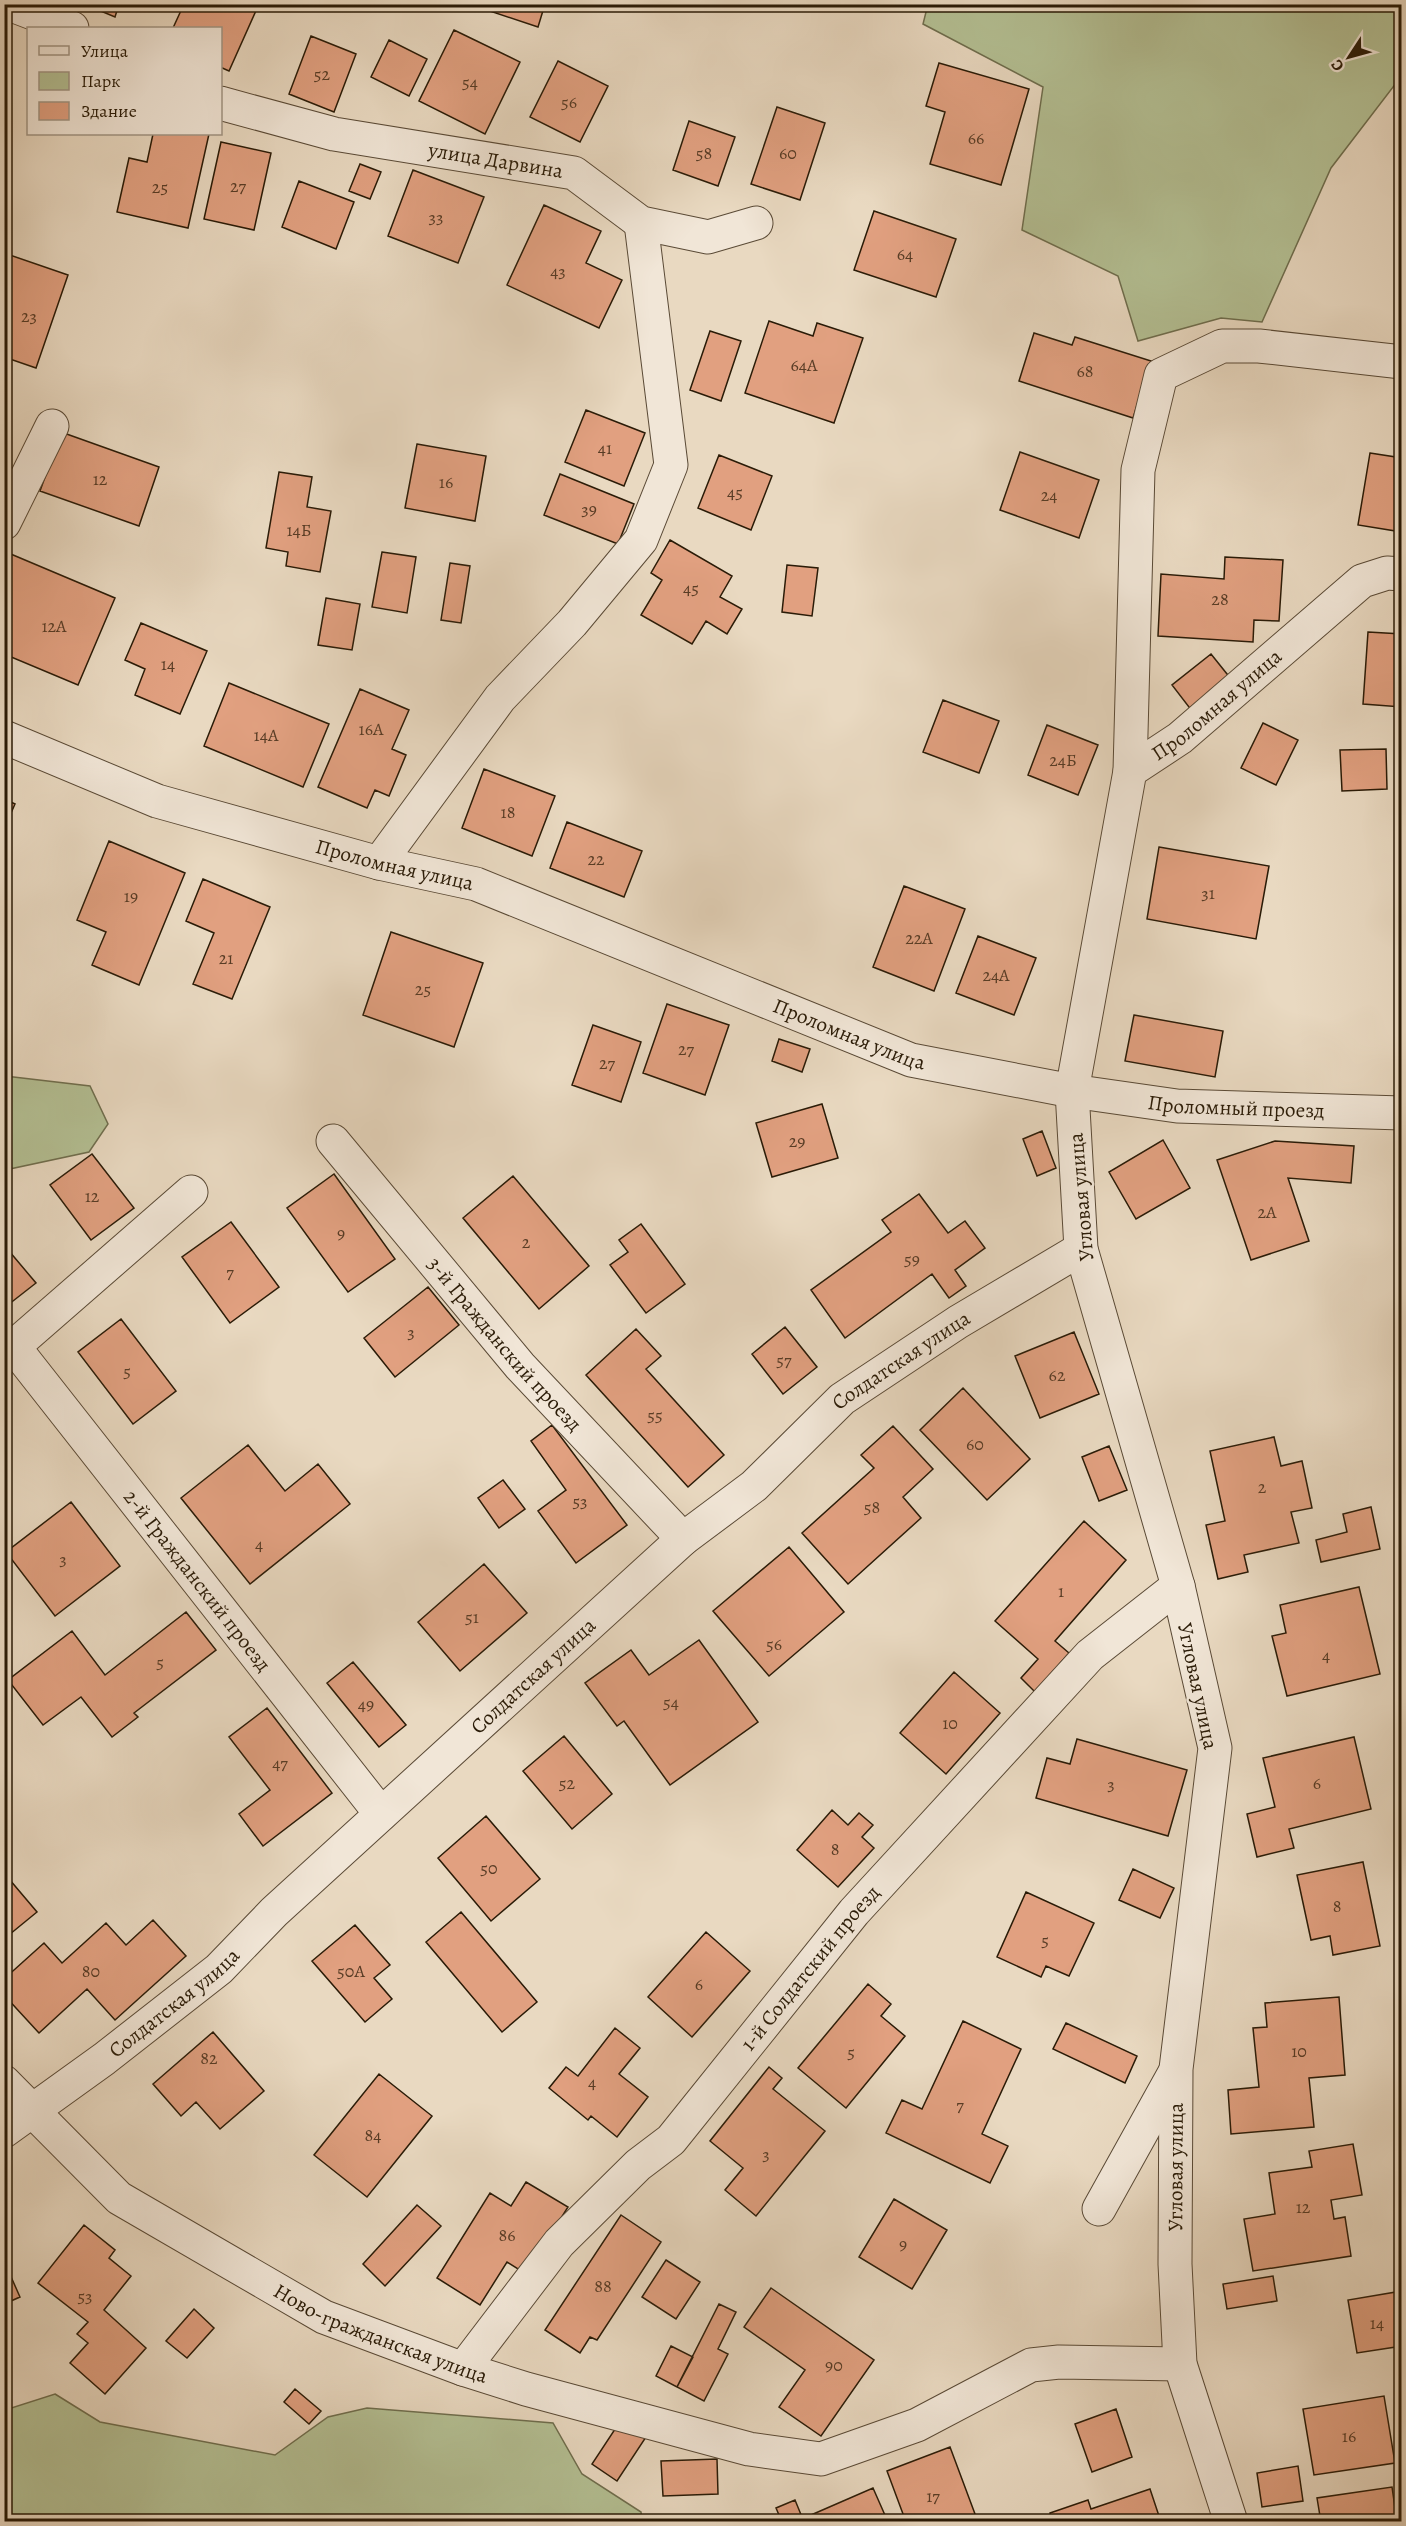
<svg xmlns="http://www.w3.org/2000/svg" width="1406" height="2526" font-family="Alegreya,serif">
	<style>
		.green { fill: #b4c094; stroke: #6f6e4e; stroke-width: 1.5 }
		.building { fill: #e1a080; stroke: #2a1b07; stroke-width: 1.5 }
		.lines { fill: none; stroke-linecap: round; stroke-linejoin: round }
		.minor-casing { stroke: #5a4a36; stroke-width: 35 }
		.minor { stroke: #f1e6d7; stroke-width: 33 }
		.labels { text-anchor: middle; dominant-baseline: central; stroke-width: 5; stroke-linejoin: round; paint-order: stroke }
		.number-label { font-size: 18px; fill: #583c25 }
		.street-label { font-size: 21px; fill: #2a1b07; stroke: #f1e6d7 }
	</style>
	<rect width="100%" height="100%" fill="#e9d9c1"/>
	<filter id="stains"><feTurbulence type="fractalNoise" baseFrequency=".00333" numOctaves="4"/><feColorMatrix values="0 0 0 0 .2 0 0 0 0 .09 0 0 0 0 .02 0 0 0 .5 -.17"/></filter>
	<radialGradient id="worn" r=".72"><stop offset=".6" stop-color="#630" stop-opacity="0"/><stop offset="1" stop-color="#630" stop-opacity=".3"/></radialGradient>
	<!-- green -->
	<path class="green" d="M928,4L1401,5V73L1400,78L1331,168L1262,322L1221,318L1138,341L1118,276L1022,230L1043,87L923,24Z
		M5,1076L90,1086L108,1124L89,1152L5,1170Z
		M55,2394L100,2422L275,2455L328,2417L367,2408L553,2423L582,2474L641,2512L642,2521H5V2410Z"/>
	<!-- building -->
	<path class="building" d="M84,4H119L115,17Z
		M184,4H259L229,71L220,67V28H173Z
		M469,4H545L538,27Z
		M454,30L520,62L485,134L419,101Z
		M311,36L356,54L334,112L289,94Z
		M389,40L427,59L409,96L371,77Z
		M558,61L608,86L580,142L530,117Z
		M939,63L1029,89L1001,185L930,164L945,112L926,106Z
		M777,107L825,123L800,200L751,184Z
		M689,121L735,137L718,186L673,170Z
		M153,134H209L188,228L117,212L129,158L147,162Z
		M221,142L271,153L254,230L204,219Z
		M360,164L381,172L370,199L349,191Z
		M413,170L484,197L458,263L388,236Z
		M299,181L354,202L336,249L282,227Z
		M544,205L601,231L586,263L622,280L599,328L507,285Z
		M874,211L956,239L936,297L854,270Z
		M4,253L68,275L36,368L4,357Z
		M769,321L813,336L817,323L863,338L834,423L745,393Z
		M710,331L741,341L721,401L690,390Z
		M1034,333L1072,345L1075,337L1151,361L1133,418L1019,381Z
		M586,410L645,433L624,486L565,462Z
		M61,432L159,467L139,526L40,491Z
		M417,444L486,456L475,521L405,508Z
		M1020,452L1099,480L1079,538L1000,510Z
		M1370,453L1402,458V532L1358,525Z
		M719,455L772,476L751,530L698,508Z
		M279,472L312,477L307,507L331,511L320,572L286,566L288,552L266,548Z
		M560,474L634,504L618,544L544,515Z
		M670,540L732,576L720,597L742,609L727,634L706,621L692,644L641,615L662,580L651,573Z
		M6,552L115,598L78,685L4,654V557Z
		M382,552L416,557L407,613L372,607Z
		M1225,557L1283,560L1279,621L1254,620L1253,642L1158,636L1161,574L1224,579Z
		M450,563L470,566L461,623L441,620Z
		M787,565L818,568L812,616L782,612Z
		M326,598L360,604L352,650L318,645Z
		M141,623L207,651L180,714L135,695L145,669L125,660Z
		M1368,632L1402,634V707L1363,704Z
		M1211,654L1231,679L1192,711L1172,685Z
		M229,683L329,724L303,787L204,746Z
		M360,689L409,710L392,749L406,755L389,796L375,790L367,808L318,787Z
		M943,700L999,721L979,773L923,752Z
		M1263,723L1298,740L1276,785L1241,768Z
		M1047,725L1098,745L1078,795L1028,775Z
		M1386,749L1387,789L1342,791L1340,750Z
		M484,769L555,796L532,856L462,828Z
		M4,799L15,804L4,829Z
		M567,822L642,851L624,897L550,868Z
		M109,841L185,873L139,985L92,965L106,932L77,920Z
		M1159,847L1269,866L1256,939L1147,919Z
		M203,879L270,907L232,999L193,984L214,933L186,921Z
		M904,886L965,909L934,991L873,967Z
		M391,932L483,963L454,1047L363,1015Z
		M978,936L1036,958L1014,1015L956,993Z
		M667,1004L729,1025L705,1095L643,1073Z
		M1134,1015L1223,1031L1215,1077L1125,1061Z
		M593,1025L641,1042L621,1102L572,1085Z
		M779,1039L810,1049L802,1072L772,1061Z
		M822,1104L838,1158L772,1177L756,1123Z
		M1042,1131L1056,1168L1037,1176L1023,1139Z
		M1163,1140L1190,1188L1136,1219L1109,1172Z
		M1275,1141L1354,1146L1351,1183L1288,1178L1309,1241L1251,1260L1217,1160Z
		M92,1154L134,1208L91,1240L50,1185Z
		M334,1174L395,1259L348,1292L287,1208Z
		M513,1176L589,1266L539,1309L463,1218Z
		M919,1194L948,1233L965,1221L985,1248L955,1270L966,1286L949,1298L932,1274L845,1338L811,1290L891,1232L882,1220Z
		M231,1222L279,1287L230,1323L182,1257Z
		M641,1224L685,1284L646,1313L610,1265L628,1252L619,1240Z
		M4,1245L36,1283L4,1308Z
		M428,1287L459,1325L395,1377L364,1338Z
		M121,1319L176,1391L133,1424L78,1352Z
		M785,1327L817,1367L783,1394L752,1354Z
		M636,1329L661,1356L646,1369L724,1455L688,1487L586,1375Z
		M1074,1332L1099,1394L1040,1418L1015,1356Z
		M963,1388L1030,1459L987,1500L920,1430Z
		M552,1425L627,1525L576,1563L538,1511L566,1490L531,1441Z
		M893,1426L933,1469L903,1497L921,1518L848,1584L802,1533L874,1468L861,1455Z
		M1274,1437L1281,1466L1302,1461L1312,1508L1291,1512L1299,1543L1244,1555L1248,1572L1218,1579L1206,1525L1225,1521L1210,1451Z
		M248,1445L285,1491L318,1464L350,1504L250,1584L181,1498Z
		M1109,1446L1127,1490L1099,1501L1082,1457Z
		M503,1480L525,1509L499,1528L478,1498Z
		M71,1502L120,1566L55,1616L6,1552Z
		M1371,1507L1380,1549L1321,1562L1316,1540L1347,1532L1343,1514Z
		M1084,1521L1126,1560L1055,1641L1069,1653L1035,1692L1021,1678L1038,1659L995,1621Z
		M789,1547L844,1612L769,1676L713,1611Z
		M484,1564L527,1613L460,1671L418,1622Z
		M1359,1587L1380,1674L1287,1696L1272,1636L1286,1633L1280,1605Z
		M186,1612L216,1650L134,1713L138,1717L112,1737L81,1697L43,1725L8,1680L72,1631L105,1675Z
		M699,1640L758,1722L670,1785L624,1721L617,1726L585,1683L631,1650L649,1675Z
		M353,1662L406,1725L379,1747L327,1683Z
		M954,1672L1000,1713L946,1774L900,1733Z
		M267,1708L332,1793L263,1846L239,1814L270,1790L229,1737Z
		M564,1736L612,1794L572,1829L523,1771Z
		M1354,1737L1371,1809L1289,1829L1294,1848L1257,1857L1247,1814L1275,1807L1263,1758Z
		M1077,1739L1187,1770L1168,1836L1036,1798L1047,1758L1070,1764Z
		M832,1810L848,1825L859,1813L873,1825L862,1837L874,1848L838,1887L797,1850Z
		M486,1816L540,1879L491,1921L438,1858Z
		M1363,1862L1380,1946L1333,1955L1330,1936L1311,1940L1297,1875Z
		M1133,1869L1174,1888L1160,1918L1119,1900Z
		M4,1873L37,1912L4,1939Z
		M1026,1892L1094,1923L1069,1976L1046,1966L1041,1977L997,1957Z
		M461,1912L537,2002L502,2032L426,1942Z
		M153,1920L186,1956L115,2020L87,1989L39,2033L4,1995V1979L44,1943L62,1963L106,1923L126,1945Z
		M355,1925L390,1965L374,1978L392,1999L365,2022L312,1961Z
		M706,1932L750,1971L692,2037L648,1997Z
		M868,1984L891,2004L881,2016L905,2036L846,2108L798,2068Z
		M1339,1997L1345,2075L1309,2078L1314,2127L1231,2134L1228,2090L1259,2087L1253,2028L1267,2027L1265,2003Z
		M963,2021L1021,2049L982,2134L1008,2146L990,2183L886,2133L902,2100L922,2109Z
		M1066,2023L1137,2056L1125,2083L1053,2049Z
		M615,2028L640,2048L619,2074L648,2097L617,2137L591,2116L588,2120L549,2088L566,2067L578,2076Z
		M213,2032L264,2091L220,2129L196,2102L181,2116L153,2084Z
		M769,2067L782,2078L773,2089L825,2131L756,2216L725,2190L743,2168L710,2141Z
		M379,2074L432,2116L367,2197L314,2155Z
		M1353,2144L1362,2195L1331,2200L1334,2219L1345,2217L1351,2256L1253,2271L1244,2219L1275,2214L1269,2173L1312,2167L1309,2151Z
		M526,2182L568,2207L526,2274L507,2262L480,2305L437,2278L490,2193L511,2206Z
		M894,2199L947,2230L912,2289L859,2257Z
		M417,2205L441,2226L385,2286L363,2264Z
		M621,2215L661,2242L597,2340L590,2337L580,2353L545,2330Z
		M84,2225L115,2250L109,2258L131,2276L104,2310L146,2348L105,2394L70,2363L88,2343L77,2334L88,2322L38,2283Z
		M666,2260L700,2282L676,2319L642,2297Z
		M4,2261L20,2297L4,2304Z
		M1273,2276L1277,2301L1227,2309L1223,2284Z
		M771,2288L874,2360L821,2436L779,2407L805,2370L744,2327Z
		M1402,2291V2346L1357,2353L1348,2300Z
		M719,2304L736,2312L718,2349L728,2354L704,2401L677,2387Z
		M194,2309L214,2328L187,2358L166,2341Z
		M671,2346L693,2357L677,2387L656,2376Z
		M295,2389L321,2411L309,2424L284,2402Z
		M1384,2396L1395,2463L1314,2475L1303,2409Z
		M1116,2409L1132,2457L1092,2472L1075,2424Z
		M623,2417L648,2434L617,2481L592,2464Z
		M950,2447L978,2522H906L887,2471Z
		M717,2459L718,2494L663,2496L661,2461Z
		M1298,2466L1303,2501L1262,2507L1257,2473Z
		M1392,2487L1397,2522H1321L1317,2498Z
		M873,2488L888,2522H813L811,2515Z
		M1150,2489L1161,2522H1053L1050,2513L1088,2500L1091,2509Z
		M795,2500L804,2522H782L776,2508Z"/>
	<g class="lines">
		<defs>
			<g id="minor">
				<path d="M9,4L72,28"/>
				<path id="s1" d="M220,103L334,134L574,173L641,223L708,237L756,223"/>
				<path d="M4,523L52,426"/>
				<path id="s2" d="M4,737L157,801L379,863L476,884L911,1060L1072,1091L1177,1106L1402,1113"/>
				<path d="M1130,771L1138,470L1161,375L1222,346H1259L1402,362"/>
				<path d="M379,863L500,698L572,623L641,540L671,465L641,223"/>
				<path id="s3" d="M333,1141L520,1366L683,1539"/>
				<path id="s4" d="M14,1347L381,1814"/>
				<path d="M4,1355L191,1192"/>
				<path id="s5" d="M4,2082L119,2198L324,2317L463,2369L526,2389L749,2449L821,2459L917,2425L1031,2365L1059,2362L1180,2364"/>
				<path id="s6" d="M4,2131L104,2059L219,1969L274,1912L683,1539L754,1486L842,1399L958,1322L1081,1249"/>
				<path d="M1099,2209L1174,2074"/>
				<path id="s7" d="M463,2369L559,2243L638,2165L671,2140L854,1912L1090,1655L1178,1586"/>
				<path id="s8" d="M1231,2522L1180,2364L1175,2264L1176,2069L1215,1748L1178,1586L1081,1249L1072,1091L1130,771L1180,738L1362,581L1387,573L1402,574"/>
			</g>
		</defs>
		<!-- minor casing -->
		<use href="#minor" class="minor-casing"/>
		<!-- minor -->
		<use href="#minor" class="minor"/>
	</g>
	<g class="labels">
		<!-- number labels -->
		<g class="number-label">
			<text x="322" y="74">52</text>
			<text x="470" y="82">54</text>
			<text x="569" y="102">56</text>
			<text x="976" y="138">66</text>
			<text x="704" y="153">58</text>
			<text x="788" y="153">60</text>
			<text x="238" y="186">27</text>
			<text x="160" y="187">25</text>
			<text x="436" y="217">33</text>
			<text x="905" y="254">64</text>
			<text x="558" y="271">43</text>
			<text x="29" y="316">23</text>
			<text x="804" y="365">64А</text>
			<text x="1085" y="371">68</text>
			<text x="605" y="448">41</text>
			<text x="100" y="479">12</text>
			<text x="446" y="482">16</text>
			<text x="735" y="492">45</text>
			<text x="1049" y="495">24</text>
			<text x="589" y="509">39</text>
			<text x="299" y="530">14Б</text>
			<text x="691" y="588">45</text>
			<text x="1220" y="599">28</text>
			<text x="54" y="626">12А</text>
			<text x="168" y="664">14</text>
			<text x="371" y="729">16А</text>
			<text x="266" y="735">14А</text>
			<text x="1063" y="760">24Б</text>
			<text x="508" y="812">18</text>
			<text x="596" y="859">22</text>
			<text x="1208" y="893">31</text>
			<text x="131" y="896">19</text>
			<text x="919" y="938">22А</text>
			<text x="226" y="958">21</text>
			<text x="996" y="975">24А</text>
			<text x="423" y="989">25</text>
			<text x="686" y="1049">27</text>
			<text x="607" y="1063">27</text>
			<text x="797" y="1141">29</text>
			<text x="92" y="1196">12</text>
			<text x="1267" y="1212">2А</text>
			<text x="341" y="1233">9</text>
			<text x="526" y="1242">2</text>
			<text x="912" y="1259">59</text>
			<text x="230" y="1272">7</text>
			<text x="411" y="1332">3</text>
			<text x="784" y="1360">57</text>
			<text x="127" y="1371">5</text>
			<text x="1057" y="1375">62</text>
			<text x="655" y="1415">55</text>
			<text x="975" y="1444">60</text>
			<text x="1262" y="1487">2</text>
			<text x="580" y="1501">53</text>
			<text x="872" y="1507">58</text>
			<text x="259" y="1544">4</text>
			<text x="63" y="1559">3</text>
			<text x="1061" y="1591">1</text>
			<text x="472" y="1617">51</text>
			<text x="774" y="1644">56</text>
			<text x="1326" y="1655">4</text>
			<text x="160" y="1662">5</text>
			<text x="671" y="1702">54</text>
			<text x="366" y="1704">49</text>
			<text x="950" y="1723">10</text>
			<text x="280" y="1763">47</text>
			<text x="567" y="1783">52</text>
			<text x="1317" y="1783">6</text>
			<text x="1111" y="1784">3</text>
			<text x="835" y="1849">8</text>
			<text x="489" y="1868">50</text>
			<text x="1337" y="1906">8</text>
			<text x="1045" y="1940">5</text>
			<text x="91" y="1971">80</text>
			<text x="351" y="1971">50А</text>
			<text x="699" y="1984">6</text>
			<text x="1299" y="2051">10</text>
			<text x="851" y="2052">5</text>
			<text x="209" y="2058">82</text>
			<text x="592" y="2082">4</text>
			<text x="960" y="2105">7</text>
			<text x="373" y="2135">84</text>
			<text x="766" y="2154">3</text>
			<text x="1303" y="2207">12</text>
			<text x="507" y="2235">86</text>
			<text x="903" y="2244">9</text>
			<text x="603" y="2286">88</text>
			<text x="85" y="2296">53</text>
			<text x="1377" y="2323">14</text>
			<text x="834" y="2365">90</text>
			<text x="1349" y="2436">16</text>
			<text x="933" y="2496">17</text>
		</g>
		<!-- street labels -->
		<g class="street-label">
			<text stroke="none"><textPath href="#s1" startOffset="282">улица Дарвина</textPath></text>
			<text stroke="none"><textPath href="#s8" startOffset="1894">Проломная улица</textPath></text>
			<text stroke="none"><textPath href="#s2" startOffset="412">Проломная улица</textPath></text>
			<text stroke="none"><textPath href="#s2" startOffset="898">Проломная улица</textPath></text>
			<text stroke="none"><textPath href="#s2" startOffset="1294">Проломный проезд</textPath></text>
			<text transform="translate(1081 1197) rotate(-95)">Угловая улица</text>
			<text stroke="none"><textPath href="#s3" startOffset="266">3-й Гражданский проезд</textPath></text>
			<text stroke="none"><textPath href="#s6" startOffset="1185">Солдатская улица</textPath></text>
			<text stroke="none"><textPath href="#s4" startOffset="297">2-й Гражданский проезд</textPath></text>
			<text stroke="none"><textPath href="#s6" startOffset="699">Солдатская улица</textPath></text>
			<text transform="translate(1198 1686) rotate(78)">Угловая улица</text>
			<text stroke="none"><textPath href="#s7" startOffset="532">1-й Солдатский проезд</textPath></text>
			<text stroke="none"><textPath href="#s6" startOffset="213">Солдатская улица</textPath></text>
			<text stroke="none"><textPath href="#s8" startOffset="363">Угловая улица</textPath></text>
			<text stroke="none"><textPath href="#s5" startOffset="459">Ново-гражданская улица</textPath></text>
		</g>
	</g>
	<!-- margin -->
	<rect width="1406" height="2526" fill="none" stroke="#e9d9c1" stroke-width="24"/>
	<rect x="6" y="6" width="1394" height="2514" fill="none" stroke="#2a1b07" stroke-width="3"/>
	<rect x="12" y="12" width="1382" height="2502" fill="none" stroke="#2a1b07" stroke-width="1.5"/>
	<!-- legend -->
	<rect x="27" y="27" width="195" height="108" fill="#f1e6d7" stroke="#a19584" stroke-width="1.5"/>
	<rect x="39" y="46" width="30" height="9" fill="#f1e6d7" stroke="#a19584" stroke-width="1.5"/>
	<text x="81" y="57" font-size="18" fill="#2a1b07">Улица</text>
	<rect x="39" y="72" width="30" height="18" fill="#b4c094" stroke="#a19584" stroke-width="1.5"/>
	<text x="81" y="87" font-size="18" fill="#2a1b07">Парк</text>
	<rect x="39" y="102" width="30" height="18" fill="#e1a080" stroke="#a19584" stroke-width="1.5"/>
	<text x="81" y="117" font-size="18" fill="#2a1b07">Здание</text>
	<!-- north arrow -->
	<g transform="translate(1349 57) rotate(234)" stroke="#f1e6d7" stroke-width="4.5" paint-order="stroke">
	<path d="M0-4.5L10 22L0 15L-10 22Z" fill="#2a1b07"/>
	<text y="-9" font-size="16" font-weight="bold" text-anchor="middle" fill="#2a1b07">С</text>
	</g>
	<rect width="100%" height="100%" filter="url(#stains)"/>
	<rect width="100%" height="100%" fill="url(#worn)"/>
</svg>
